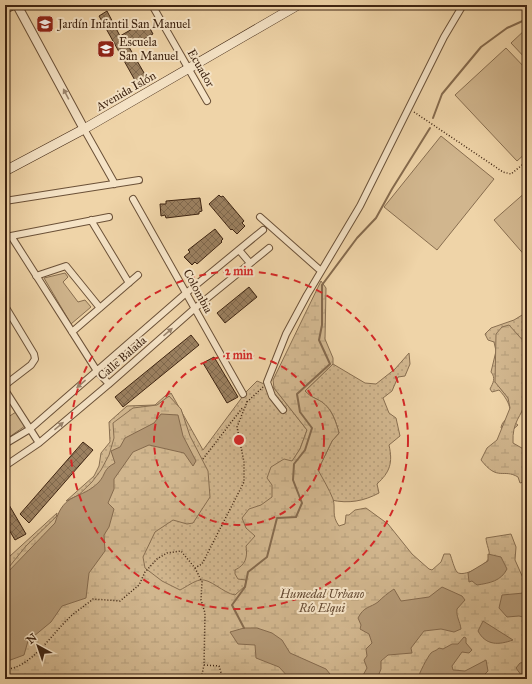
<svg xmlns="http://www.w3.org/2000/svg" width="532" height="684" font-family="'IM FELL Great Primer',serif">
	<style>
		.grass { fill: url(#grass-dots); stroke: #886e50 }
		.wetland { fill: url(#wetland-marsh); stroke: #886e50 }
		.park { fill: #d1b68e; stroke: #886e50 }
		.water { fill: #b39875; stroke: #856a4d }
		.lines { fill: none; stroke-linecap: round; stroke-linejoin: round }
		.stream { stroke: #856a4d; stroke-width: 2 }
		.building { fill: url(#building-cross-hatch); stroke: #3f2512 }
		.minor-casing { stroke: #6b5138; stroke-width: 8 }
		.tertiary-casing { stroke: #6b5138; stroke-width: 10 }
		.secondary-casing { stroke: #3f2512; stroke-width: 10 }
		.path { stroke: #3f2512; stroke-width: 1.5; stroke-dasharray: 1 2; stroke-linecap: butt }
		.minor { stroke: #f5e3c6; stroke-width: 6 }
		.tertiary { stroke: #f5e3c6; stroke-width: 8 }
		.secondary { stroke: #f5e3c6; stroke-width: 9 }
		.oneway { fill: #9a846c }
		.ring { fill: none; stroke: #d62828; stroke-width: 2; stroke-dasharray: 7 5 }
		.labels { text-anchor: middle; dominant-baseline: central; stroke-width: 4; stroke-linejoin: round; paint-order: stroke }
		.poi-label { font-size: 12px; fill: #3f2512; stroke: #f5e3c6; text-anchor: start }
		.street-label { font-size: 12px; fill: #3f2512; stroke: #f5e3c6 }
		.park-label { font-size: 12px; font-style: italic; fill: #644931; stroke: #f5e3c6 }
		.centre { fill: #d62828; stroke: #f5e3c6; stroke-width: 2 }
		.ring-label { font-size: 12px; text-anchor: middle; font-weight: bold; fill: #d62828; stroke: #f5e3c6; stroke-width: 4; stroke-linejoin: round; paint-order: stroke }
	</style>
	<defs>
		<pattern id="grass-dots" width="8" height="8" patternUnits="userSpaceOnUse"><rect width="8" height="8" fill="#d1b68e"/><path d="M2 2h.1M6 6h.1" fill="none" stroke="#b49c79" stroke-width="1.8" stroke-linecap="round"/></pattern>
		<pattern id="wetland-marsh" width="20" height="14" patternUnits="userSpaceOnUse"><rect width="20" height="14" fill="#d1b68e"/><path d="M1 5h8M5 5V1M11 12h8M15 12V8" fill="none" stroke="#b49c79"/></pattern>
		<pattern id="building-cross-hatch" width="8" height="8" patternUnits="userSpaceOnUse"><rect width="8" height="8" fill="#9b8060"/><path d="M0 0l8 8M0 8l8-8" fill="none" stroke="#80694e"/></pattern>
	</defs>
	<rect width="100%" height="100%" fill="#efd4a8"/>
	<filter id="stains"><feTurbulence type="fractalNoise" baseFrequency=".005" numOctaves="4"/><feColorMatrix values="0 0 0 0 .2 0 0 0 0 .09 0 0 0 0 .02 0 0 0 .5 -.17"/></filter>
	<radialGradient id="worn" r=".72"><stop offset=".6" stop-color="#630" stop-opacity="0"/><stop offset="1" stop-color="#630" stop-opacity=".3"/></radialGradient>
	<!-- grass -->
	<path class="grass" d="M527,312V397L512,421L518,425L510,432L501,428C502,422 504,422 508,417C514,409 505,396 499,390L492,392L490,389C493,383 496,378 491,372L496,351L494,342L488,340L485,334L491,328L514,320Z
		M409,353L410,364L405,376L398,377L392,391L383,398L389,413L396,418L400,436L389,445C393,463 390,472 377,484L379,493C364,501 349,504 331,500L318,470L332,441L339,433C336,422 332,408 321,402C314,397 312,398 305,391L333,364L365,383L376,384L395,369Z
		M257,381L274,388L307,430L300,449L290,465L339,540L91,679L115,463L83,493L66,501L94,476L99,466L101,453L110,442L109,422L127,406L155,405L165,396L171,393L203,450L246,392Z
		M57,513L55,523L5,576V562L9,557Z"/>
	<!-- wetland -->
	<path class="wetland" d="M321,281L326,288L325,339L333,358V364L305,391C312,398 314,397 322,402C332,409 336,422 339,433L332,441L318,470C323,479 329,489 333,499C336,509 331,515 339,526L345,524L346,515H349L355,510L366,508L388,524L412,554L429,569L432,570L441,562L444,554H450C452,559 454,568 457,572C463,578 486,565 489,558C491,553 486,544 486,538L511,534L516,547L515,560L523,578L527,581V679H5V572L26,546L92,482L101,470L109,455L114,438L113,423L133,408L157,405L169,396L181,409L190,436L208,471L210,497L193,523L187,524L173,520L155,532L143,557L145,568L162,581L180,590C186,587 194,581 200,580C210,578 223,593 235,595L245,586L246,580L238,579L235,574V570C245,565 248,558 246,546L255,536L246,528L242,518L249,509L261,505L272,497V485L267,478L271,467L284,459L292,461L300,449L307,430L274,388L273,380Z
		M509,325L527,345C527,358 530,388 527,399C521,418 512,421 513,443L527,451V481L520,483L518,477C503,468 498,482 481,460L487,448L497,440L510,408L508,398L495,382L496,334L502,327Z"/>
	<!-- park -->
	<path class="park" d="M527,28V60L511,43Z
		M506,48L527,70V152L517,161L455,95Z
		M441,136L494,179L437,250L384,207Z
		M527,191V258L494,220Z
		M65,273L68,277L63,282L78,302L85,300L91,307L71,324L44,278Z
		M16,412L25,426L5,440V419Z"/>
	<!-- water -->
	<path class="water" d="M161,414L178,415L183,436L196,461L193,466L184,453L149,445L133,452L114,479V489L108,503L114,509L109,527L104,535L105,551L89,573L86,598L62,606L51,622L28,641L24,655L5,662V575L55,523C64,491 80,501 99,482C106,474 103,469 115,463L111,451L120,447L125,438L154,423Z
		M488,554L501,557L507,569C501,581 490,583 477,585L472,581L469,582L468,573L488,561Z
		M442,587L462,596L465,600L457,609C456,617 460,621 461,629L454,632L441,629L424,631L411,648L412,653L388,655L381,661V669L377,679H361L367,668L364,660L367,656L366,649L372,643L369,634L360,629L361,625L358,618C364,606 370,608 378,602C383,597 388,593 394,589L401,601L429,597Z
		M524,593L527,595V618L519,616L507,617L499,608L502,595Z
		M483,621L513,640C499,645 486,646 478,631Z
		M244,628H257L272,633L282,640L290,653L326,669L334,679H290L279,667L256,658L255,645L238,644L230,632Z
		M464,637L466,638V643L472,650L469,653L462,652L452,666L453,670L465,671L486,660L488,671L480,679H418C418,675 428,656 431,653C433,651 436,651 439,648L443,649L452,644H458Z
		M527,662V679H524L516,668L520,663Z"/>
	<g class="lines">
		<!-- stream -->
		<path class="stream" d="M433,118L442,94L481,47L507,28L527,19
			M244,628L232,605L245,587L248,572L267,557L277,518L296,517L302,503L293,480L294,464L305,450L312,428L300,412L297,394L330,364L319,340L322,325V285L357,238L376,218L392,189L430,128"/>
	</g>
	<!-- building -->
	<path class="building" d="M107,11L120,36L146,21L153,34L129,47L147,78L137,84L99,16Z
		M219,195L221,197L223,196L244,221L242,223L245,226L237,234L232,229L231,230L209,204Z
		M200,198L202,211L199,212V214L166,218L165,215L161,216L160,204H166V201Z
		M215,229L223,239L221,241L222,242L197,264L195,262L192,265L184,257L190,252L188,250Z
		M249,287L257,297L225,323L217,313Z
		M191,335L199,345L123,407L115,397Z
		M214,357L238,397L227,403L203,363Z
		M83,442L93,450L29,523L20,514Z
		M5,498L26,534L15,540L5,523Z"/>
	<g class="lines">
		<defs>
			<path id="minor" d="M152,5L207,101
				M84,129L115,184
				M133,199L243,394
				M5,201L139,180
				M109,217L11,236L97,371L109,384
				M260,217L321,271
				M91,220L129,283
				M239,250L250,263
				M36,276L66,266L100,308
				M5,306L34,354L35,359L31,365L5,385
				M72,332L138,275
				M5,390L39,443
				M283,410L272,396L267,382L286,334L307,295L360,206L444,37L463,5
				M5,444L30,429L185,294L263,230
				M5,466L39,443L109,384L194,309L269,248"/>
			<path id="tertiary" d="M17,5L84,129
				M5,9L13,5"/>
			<path id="secondary" d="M5,171L84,129L298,5"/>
		</defs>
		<!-- minor casing -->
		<use href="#minor" class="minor-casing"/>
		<!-- tertiary casing -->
		<use href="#tertiary" class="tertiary-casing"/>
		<!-- secondary casing -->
		<use href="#secondary" class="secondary-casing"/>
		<!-- path -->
		<path class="path" d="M414,112L503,172L511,174L527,161
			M247,402L263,387
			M203,459L243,407
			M195,568L202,582L201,600L205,613L204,665L201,679
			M204,665L219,666L223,679
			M5,669C29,670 52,634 69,618C76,611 85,606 93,599L120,601L139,585L145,572L157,559L167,553L181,551L195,568L202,564L244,482V462L237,427L247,402L245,400"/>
		<!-- minor -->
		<use href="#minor" class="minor"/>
		<!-- tertiary -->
		<use href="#tertiary" class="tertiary"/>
		<!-- secondary -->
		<use href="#secondary" class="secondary"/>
	</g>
	<!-- one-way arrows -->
	<defs><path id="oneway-solid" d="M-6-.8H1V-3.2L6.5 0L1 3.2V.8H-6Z"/></defs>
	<g class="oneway">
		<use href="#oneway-solid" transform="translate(66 94) rotate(-118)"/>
		<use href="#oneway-solid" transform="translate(168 332) rotate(-41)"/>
		<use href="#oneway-solid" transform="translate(81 384) rotate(140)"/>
		<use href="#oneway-solid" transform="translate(59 426) rotate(-40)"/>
	</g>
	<!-- distance rings -->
	<g class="ring">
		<circle cx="239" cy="440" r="85"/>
		<circle cx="239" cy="440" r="169"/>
	</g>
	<!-- icons -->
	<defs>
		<symbol id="school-square" viewBox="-11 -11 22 22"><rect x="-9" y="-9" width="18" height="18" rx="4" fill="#8f2418" stroke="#f5e3c6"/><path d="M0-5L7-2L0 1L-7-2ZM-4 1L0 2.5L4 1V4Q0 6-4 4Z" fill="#fff"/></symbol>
	</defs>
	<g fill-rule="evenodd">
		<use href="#school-square" x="35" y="14" width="20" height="20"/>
		<use href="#school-square" x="96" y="39" width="20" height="20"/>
	</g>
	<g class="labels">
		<!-- poi labels -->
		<g class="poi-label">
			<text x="58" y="24">Jardín Infantil San Manuel</text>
			<text x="119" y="42">Escuela<tspan x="119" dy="14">San Manuel</tspan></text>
		</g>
		<!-- street labels -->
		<g class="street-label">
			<text transform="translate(201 68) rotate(60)">Ecuador</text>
			<text transform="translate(126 91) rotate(-30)">Avenida Islón</text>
			<text transform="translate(198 291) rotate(61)">Colombia</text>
			<text transform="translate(122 358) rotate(-41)">Calle Balada</text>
		</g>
		<!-- park labels -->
		<g class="park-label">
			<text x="322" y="594">Humedal Urbano<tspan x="322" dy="14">Río Elqui</tspan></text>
		</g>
	</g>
	<circle cx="239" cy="440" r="6" class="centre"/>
	<g class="ring-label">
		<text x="239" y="275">2 min</text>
		<text x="239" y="359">1 min</text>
	</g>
	<!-- margin -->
	<rect width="532" height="684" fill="none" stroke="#efd4a8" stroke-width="20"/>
	<rect x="6" y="6" width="520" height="672" fill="none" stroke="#3f2512" stroke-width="2"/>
	<rect x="10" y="10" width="512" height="664" fill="none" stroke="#3f2512"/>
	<!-- north arrow -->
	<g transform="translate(38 646) rotate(320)" stroke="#f5e3c6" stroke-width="3" paint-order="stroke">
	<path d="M0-3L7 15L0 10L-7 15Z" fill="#3f2512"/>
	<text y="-6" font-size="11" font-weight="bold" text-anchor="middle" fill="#3f2512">N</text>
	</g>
	<rect width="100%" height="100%" filter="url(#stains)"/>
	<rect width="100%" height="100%" fill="url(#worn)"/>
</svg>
